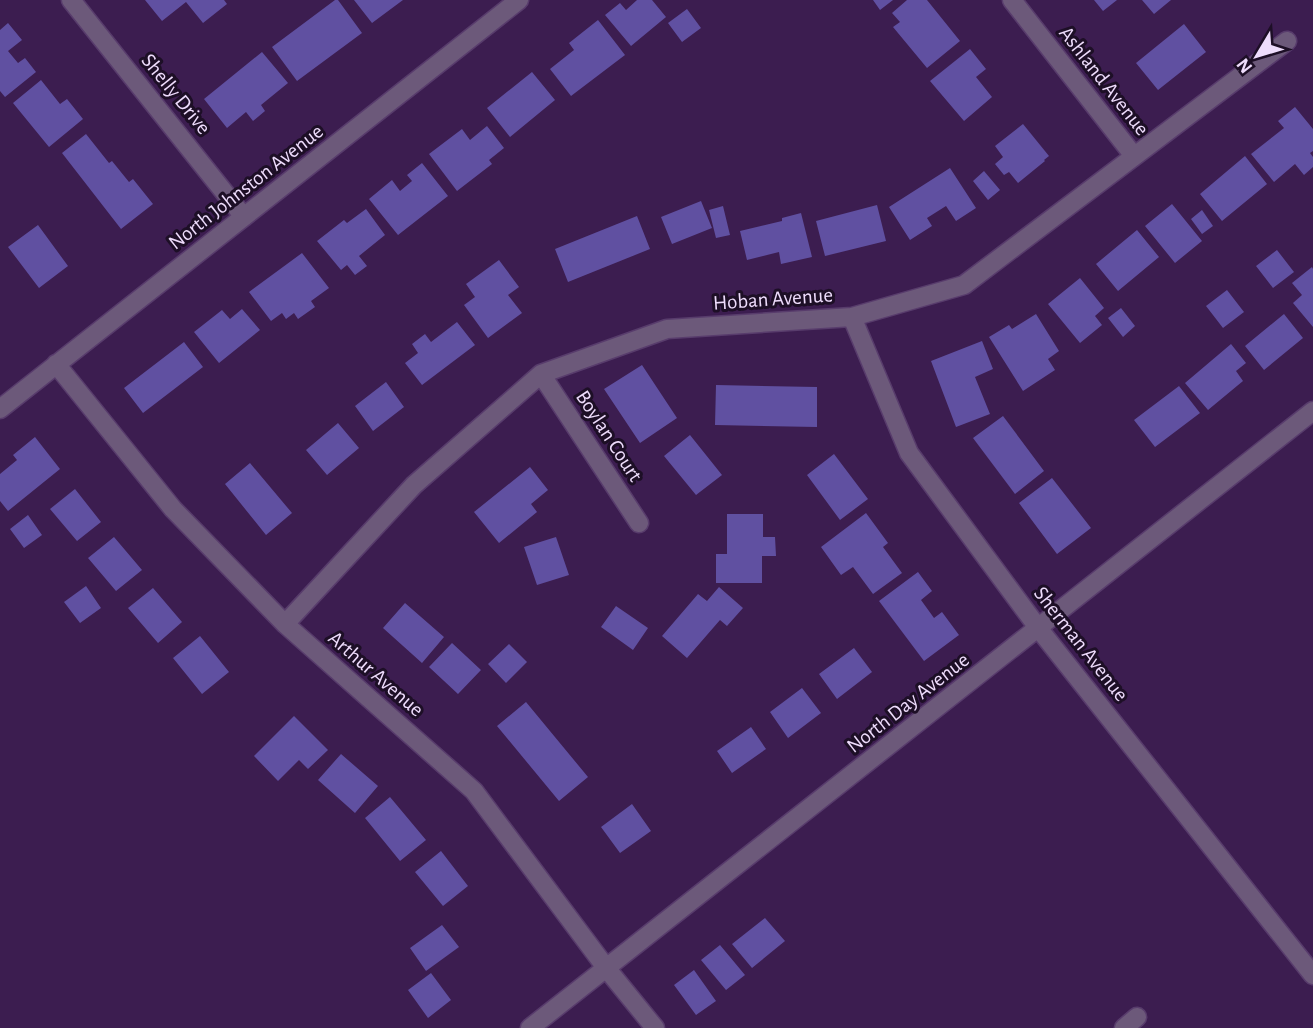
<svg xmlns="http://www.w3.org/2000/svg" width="1313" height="1028" font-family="'Alegreya Sans',sans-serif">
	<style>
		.building { fill: #6050a1 }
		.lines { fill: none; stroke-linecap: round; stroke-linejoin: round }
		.minor-casing { stroke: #583c6c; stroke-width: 21 }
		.minor { stroke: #6c597a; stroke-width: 18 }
		.labels { text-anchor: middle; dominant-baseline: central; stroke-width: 6; stroke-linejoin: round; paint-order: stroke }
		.street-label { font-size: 21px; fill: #eedcfc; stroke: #1d0f26 }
	</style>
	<rect width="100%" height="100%" fill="#3c1d50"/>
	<!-- building -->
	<path class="building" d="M145,0H224L227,4L203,23L186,2L162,21Z
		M335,0H338L362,33L297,81L272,47Z
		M354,0H403L372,23Z
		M637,0H652L666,17L631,46L605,15L620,3L626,10Z
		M873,0H893L880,10Z
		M907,0H927L960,41L927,68L893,27L900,22L892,13Z
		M1094,0H1117L1103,11Z
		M1142,0H1171L1154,14Z
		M687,9L701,28L682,42L668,23Z
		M598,20L625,55L571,96L550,69L574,50L569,43Z
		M8,23L22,40L8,51L18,63L25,58L36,72L5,97L0,91V30Z
		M1184,24L1206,52L1158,90L1136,63Z
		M970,49L986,69L976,77L992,97L964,121L930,81Z
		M262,52L288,83L261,105L265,111L253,121L246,112L227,128L204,99Z
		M532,72L555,100L510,137L487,108Z
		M41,80L60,104L67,99L83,119L49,147L13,103Z
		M1295,107L1313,129V151L1310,153L1313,157V167L1304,175L1295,164L1274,182L1251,154L1284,128L1278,121Z
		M1023,124L1049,156L1044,160L1045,161L1018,183L1009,172L1004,175L995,164L1003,157L995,146Z
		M487,126L504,148L489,160L492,164L457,191L429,154L462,129L470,140Z
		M86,134L109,163L112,161L129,182L133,179L153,204L121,229L62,153Z
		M1245,156L1267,184L1222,221L1200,194Z
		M422,163L448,196L398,235L369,199L392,180L400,191L412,181L407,175Z
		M950,168L976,208L956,221L946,206L927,218L932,226L910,240L889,207Z
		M984,171L1000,190L988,200L973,181Z
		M701,201L712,228L672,244L661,217Z
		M1172,204L1202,241L1175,263L1145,226Z
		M877,205L886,241L825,256L816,221Z
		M723,206L730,235L716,238L709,210Z
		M366,209L385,235L359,256L367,266L355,275L347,265L341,270L317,241L344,220L347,223Z
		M1202,210L1213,226L1202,234L1191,219Z
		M801,213L812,257L781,264L779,252L747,260L740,231L782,221V218Z
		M637,216L650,249L568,282L555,249Z
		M38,225L68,266L39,288L8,247Z
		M1137,230L1159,257L1118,291L1096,264Z
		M1277,250L1294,272L1273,288L1256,266Z
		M302,253L329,288L311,301L315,307L298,319L294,313L286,319L282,313L271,321L249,292Z
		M499,260L519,287L508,295L522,313L488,338L464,305L475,297L466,284Z
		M1312,267L1313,269V327L1293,303L1302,295L1292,283Z
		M1080,278L1104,308L1095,316L1102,325L1080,343L1048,304Z
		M1227,290L1244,312L1223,328L1206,306Z
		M1121,308L1135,326L1123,337L1108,318Z
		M242,309L260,330L219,363L194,332L222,310L230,319Z
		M1036,314L1059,351L1048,359L1055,370L1023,391L989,337L1009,325L1012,329Z
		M1284,314L1303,338L1264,370L1245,346Z
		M457,322L475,345L422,385L405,363L418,353L412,344L425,334L431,342Z
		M982,341L993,369L975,377L990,414L956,427L931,361Z
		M184,342L203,367L143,413L124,388Z
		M1231,344L1246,363L1236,371L1243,381L1208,410L1185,383Z
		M642,365L677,418L640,443L604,389Z
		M386,382L404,407L373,431L355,406Z
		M716,385L817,387V427L715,425Z
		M1179,386L1200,413L1155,447L1134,420Z
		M1003,416L1044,471L1015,494L973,438Z
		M338,423L359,448L327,475L306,450Z
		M690,435L722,475L696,495L664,456Z
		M35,437L60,469L8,511L0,501V474L17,460L13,455Z
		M834,454L868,499L840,520L807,475Z
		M250,463L292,513L266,535L225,484Z
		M530,467L548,490L531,504L537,512L499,543L474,512Z
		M1052,478L1091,528L1057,554L1019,503Z
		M75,489L101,522L77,541L50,509Z
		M866,513L888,543L883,547L902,573L873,594L853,567L841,575L821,547Z
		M727,514H763V537H775L776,556H762V583H716V554H727Z
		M28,515L42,535L24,548L10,529Z
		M114,537L142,570L116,591L88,558Z
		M556,537L569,575L537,585L524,547Z
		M918,572L932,591L921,600L934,618L942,612L959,635L924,661L879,601Z
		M86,586L101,608L80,623L64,602Z
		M719,587L743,608L727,626L720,620L687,658L662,636L698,594L707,601Z
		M153,588L182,622L158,643L128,608Z
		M405,603L444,637L422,663L383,628Z
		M616,606L648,628L633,650L601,627Z
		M200,636L229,672L202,694L173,658Z
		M452,643L481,670L458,694L429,667Z
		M509,644L527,662L506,683L488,664Z
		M854,648L872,672L837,699L819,674Z
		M802,688L821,713L788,738L770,712Z
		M526,702L588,777L559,801L497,726Z
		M294,716L328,750L308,769L299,760L278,781L254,756Z
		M751,727L766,749L732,773L717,751Z
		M341,754L378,786L355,813L318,780Z
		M390,797L426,840L400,861L365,818Z
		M632,804L651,831L620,853L601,827Z
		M441,851L468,886L443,906L415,872Z
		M765,918L785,941L752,968L732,944Z
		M442,925L459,947L426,971L410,948Z
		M720,945L745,975L726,990L701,960Z
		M694,970L716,1001L696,1015L674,985Z
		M431,973L451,1000L428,1018L408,990Z"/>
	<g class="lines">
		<defs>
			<path id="minor" d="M71,0L244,217
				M1012,0L1134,156
				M852,317L909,453L1039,629L1313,975
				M56,364L173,509L285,624L474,791L607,969L655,1028
				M541,374L639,523
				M0,409L519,0
				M285,624L414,485L541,374L667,329L852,317L964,285L1287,41
				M530,1028L1313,411
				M1124,1028L1137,1017"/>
		</defs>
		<!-- minor casing -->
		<use href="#minor" class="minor-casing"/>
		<!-- minor -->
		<use href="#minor" class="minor"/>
	</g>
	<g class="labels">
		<!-- street labels -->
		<g class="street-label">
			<text transform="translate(1104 81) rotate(52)">Ashland Avenue</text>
			<text transform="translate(176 94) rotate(51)">Shelly Drive</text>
			<text transform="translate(246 187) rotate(-38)">North Johnston Avenue</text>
			<text transform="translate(773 299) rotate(-4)">Hoban Avenue</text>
			<text transform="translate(609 436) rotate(57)">Boylan Court</text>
			<text transform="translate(1081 644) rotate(52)">Sherman Avenue</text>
			<text transform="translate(376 674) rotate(41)">Arthur Avenue</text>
			<text transform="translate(908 703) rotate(-38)">North Day Avenue</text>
		</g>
	</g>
	<!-- north arrow -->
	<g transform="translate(1257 56) rotate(232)" stroke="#1d0f26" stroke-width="5" paint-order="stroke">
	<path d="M0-5L12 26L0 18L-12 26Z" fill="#eedcfc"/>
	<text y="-10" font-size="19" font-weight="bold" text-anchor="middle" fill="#eedcfc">N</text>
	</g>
</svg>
